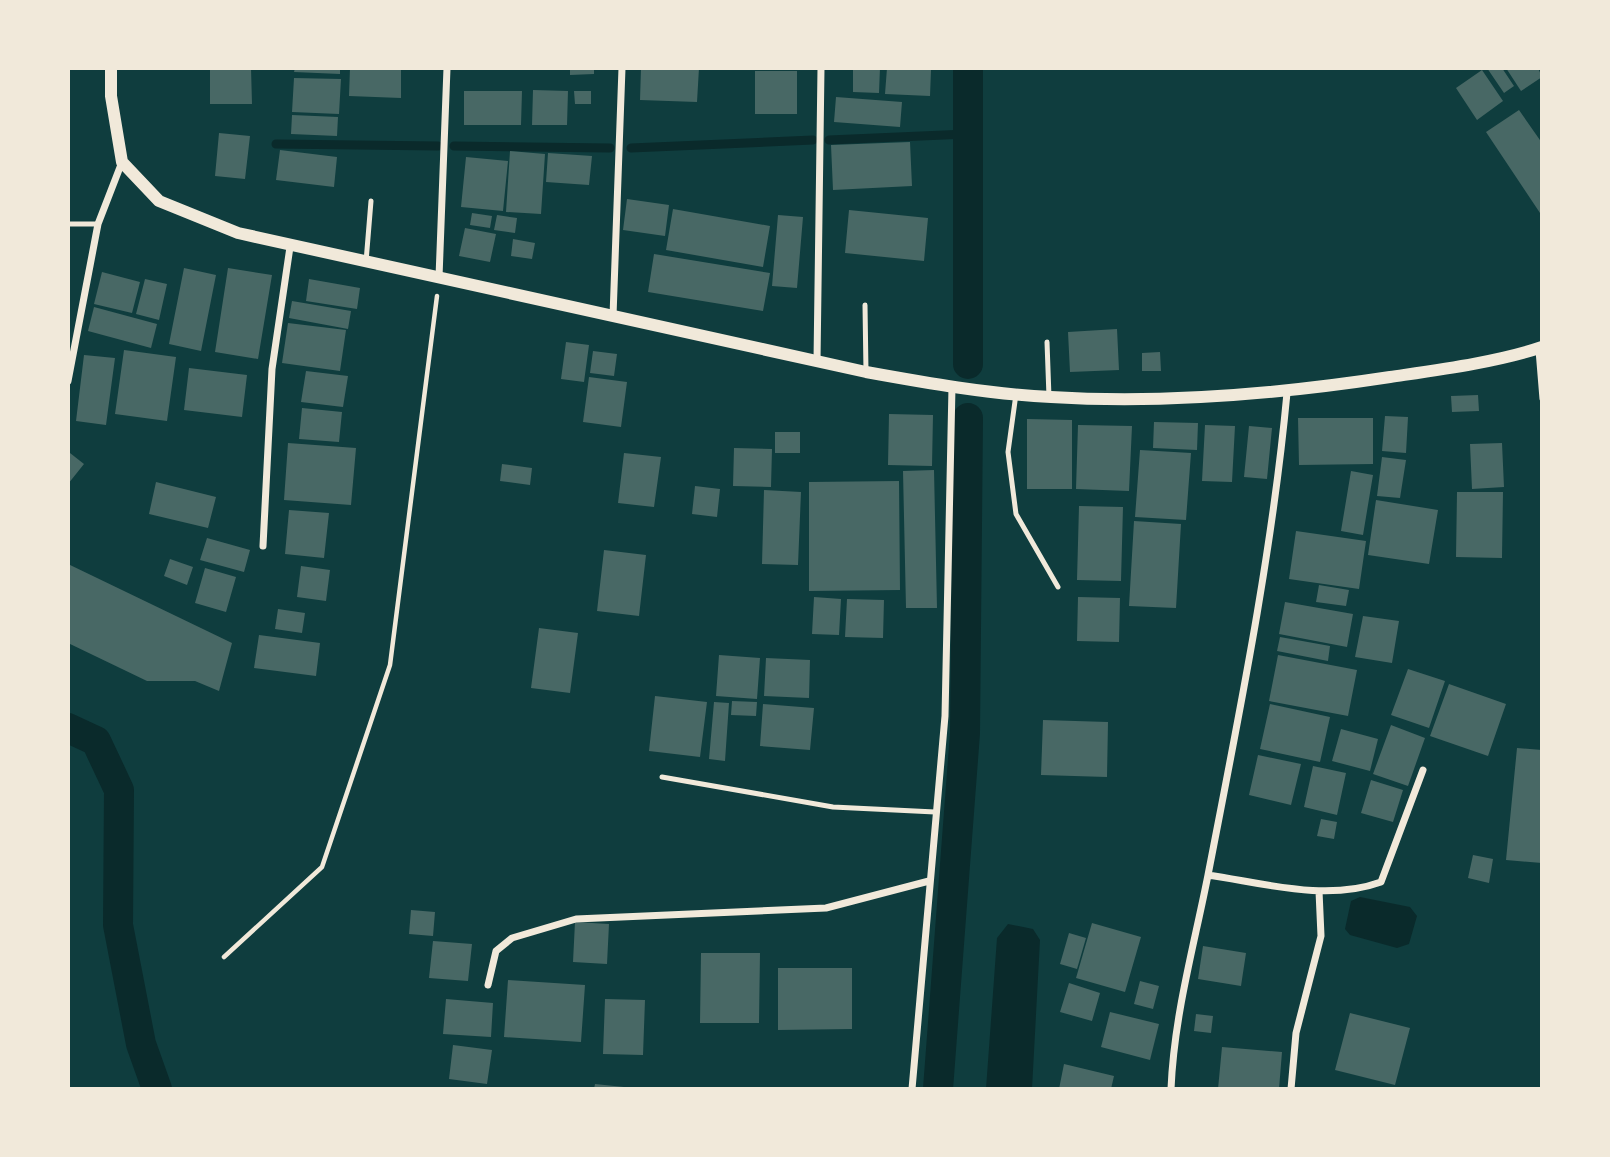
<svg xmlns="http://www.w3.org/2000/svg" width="1610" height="1157" font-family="'Open Sans',sans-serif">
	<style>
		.water { fill: #0a2a2b }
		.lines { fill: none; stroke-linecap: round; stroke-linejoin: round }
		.stream { stroke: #0a2a2b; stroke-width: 9 }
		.canal { stroke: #0a2a2b; stroke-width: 30 }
		.building { fill: #486865 }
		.path { stroke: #f1e9da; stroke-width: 4.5 }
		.service { stroke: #f1e9da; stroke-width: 5 }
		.minor { stroke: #f1e9da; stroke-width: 7 }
		.tertiary { stroke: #f1e9da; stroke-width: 12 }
	</style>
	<rect width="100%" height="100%" fill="#0f3d3e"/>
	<!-- water -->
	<path class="water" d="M1360,897L1410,907L1417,916L1409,944L1397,948L1350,935L1345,929L1351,901Z
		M1008,924L1033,929L1040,940L1032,1089H986L997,938Z"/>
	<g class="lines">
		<!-- stream -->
		<path class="stream" d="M829,140L967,134
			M276,144L438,146
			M454,146L610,148
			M631,148L813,140"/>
		<!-- canal -->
		<path class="canal" d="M968,68V364
			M68,728L96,741L119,790L118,925L141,1044L157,1089
			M938,1089L965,733L968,418"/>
	</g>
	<!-- building -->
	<path class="building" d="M210,68H251L252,104H210Z
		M295,68H340V74L294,72Z
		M350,68H401V98L349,96Z
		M570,68H594V74L570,75Z
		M641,68H699L697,102L640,100Z
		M853,68H880L879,93L853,92Z
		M887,68L931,70L930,96L885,94Z
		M1487,68H1502L1514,86L1504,93Z
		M1506,68H1538L1542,77L1521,91Z
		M1482,70L1503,101L1477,120L1456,88Z
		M755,71H797V114H755Z
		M294,78L341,79L339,114L292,112Z
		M533,90L568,91L567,125H532Z
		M464,91H522L521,125H464Z
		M574,91H591V104H575Z
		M836,97L902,102L900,127L834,122Z
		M1519,110L1542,143V216L1486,132Z
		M292,115L338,117L337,136L291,134Z
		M219,133L250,136L245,179L215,176Z
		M910,142L912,186L833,190L831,145Z
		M280,150L337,157L334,187L276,180Z
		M510,151L545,154L541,214L506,212Z
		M548,153L592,156L589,185L546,182Z
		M466,157L508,161L503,211L461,207Z
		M627,199L669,205L665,236L623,230Z
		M673,209L770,226L763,267L666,250Z
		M849,210L928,218L924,261L845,253Z
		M472,213L492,216L490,228L470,225Z
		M497,215L517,218L515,233L494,230Z
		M778,215L803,217L797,288L772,286Z
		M465,228L496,234L490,262L459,256Z
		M513,239L535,243L532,259L511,256Z
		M654,254L770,273L763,311L648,292Z
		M184,268L216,275L201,351L169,344Z
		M228,268L272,275L258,359L215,352Z
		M102,272L140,282L132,313L94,304Z
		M145,279L167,284L159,320L136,314Z
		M309,279L360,288L357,309L306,301Z
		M292,301L351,311L348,329L289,318Z
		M94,307L157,324L151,348L88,331Z
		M288,323L346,330L340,371L282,363Z
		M1117,329L1119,370L1070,372L1068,332Z
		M566,342L589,345L584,382L561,379Z
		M124,350L176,357L167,421L115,414Z
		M593,351L617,354L614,376L590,373Z
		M1160,352L1161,371H1142V353Z
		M84,355L115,358L106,425L76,421Z
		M189,368L247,375L242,417L184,410Z
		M306,371L348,376L343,407L301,402Z
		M589,377L627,382L621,427L583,422Z
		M1478,395L1479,411L1452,412L1451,396Z
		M302,408L342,412L339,442L299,439Z
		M889,414L933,415L932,466L888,465Z
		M1385,416L1408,417L1406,453L1382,451Z
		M1298,418H1373V464L1299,465Z
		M1027,419L1072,420V489H1027Z
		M1154,422L1198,423L1197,450L1153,448Z
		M1078,425L1132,426L1129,491L1076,489Z
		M1205,425L1235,426L1232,482L1202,481Z
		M1249,426L1272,428L1267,479L1244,477Z
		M775,432H800V453H775Z
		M288,443L356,448L351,505L284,500Z
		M1502,443L1504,487L1472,489L1470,444Z
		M734,448L772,449L771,487L733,486Z
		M1140,450L1191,453L1186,520L1135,517Z
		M70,453L84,464L68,484V455Z
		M624,453L661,457L654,507L618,503Z
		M1382,457L1406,460L1400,498L1377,496Z
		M502,464L532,468L530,485L500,481Z
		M934,470L937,608H906L903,471Z
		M1351,471L1373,475L1363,535L1341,531Z
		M899,481L900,590L809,591V482Z
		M156,482L216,497L208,528L149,514Z
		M695,486L720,489L717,517L692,514Z
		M764,490L801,492L798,565L762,564Z
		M1457,492H1503L1502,558L1456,557Z
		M1376,500L1438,510L1429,564L1368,555Z
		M1079,506L1123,507L1121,581L1077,580Z
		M289,510L329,513L324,558L285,554Z
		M1134,521L1181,524L1176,608L1129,606Z
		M1296,531L1366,541L1359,589L1289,579Z
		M207,538L250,550L244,572L200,560Z
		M604,550L646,555L639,616L597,611Z
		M170,559L193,567L187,585L164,576Z
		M68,564L232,643L219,691L195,681H147L68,643Z
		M301,566L330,570L326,601L297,597Z
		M205,568L236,577L226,612L195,603Z
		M1319,585L1349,590L1346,606L1316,602Z
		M814,597L841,599L839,635L812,634Z
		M1078,597L1120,598L1119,642L1077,641Z
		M847,599L884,600L883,638L845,637Z
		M1285,602L1353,614L1347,647L1279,634Z
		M278,609L305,613L302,633L275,629Z
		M1363,616L1399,621L1392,663L1355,657Z
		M539,628L578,633L570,693L531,688Z
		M259,635L320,643L316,676L254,668Z
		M1280,637L1330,646L1328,661L1277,651Z
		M719,655L760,658L757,699L716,696Z
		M1278,655L1357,670L1348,716L1269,701Z
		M766,658L810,660L809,698L764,696Z
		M1408,669L1445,681L1429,728L1391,715Z
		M1449,684L1506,704L1488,756L1430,736Z
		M655,696L707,702L700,757L649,751Z
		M732,701L757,702L756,716L731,715Z
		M714,702L729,703L725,761L709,759Z
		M763,704L814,708L810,750L760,746Z
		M1270,704L1330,717L1320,762L1260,749Z
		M1043,720L1108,722L1107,777L1041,775Z
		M1391,725L1425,738L1408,786L1373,774Z
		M1341,729L1378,739L1370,771L1332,761Z
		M1517,748L1542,750V863L1506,860Z
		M1258,755L1301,764L1291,805L1249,795Z
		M1313,766L1346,773L1337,815L1304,807Z
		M1371,780L1403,790L1393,822L1361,813Z
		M1321,819L1337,822L1334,839L1317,836Z
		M1473,855L1493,859L1489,883L1468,878Z
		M411,910L435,912L433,936L409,934Z
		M575,922L609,924L607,964L573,962Z
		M1092,923L1141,937L1125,992L1076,978Z
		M1069,933L1086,938L1077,969L1060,964Z
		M433,941L472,944L468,981L429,978Z
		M1203,946L1246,953L1241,986L1198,979Z
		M701,953H760L759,1023H700Z
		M778,968H852V1029L778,1030Z
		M508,980L585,985L581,1042L504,1037Z
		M1140,981L1159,986L1153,1009L1134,1004Z
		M1069,983L1100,993L1092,1021L1060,1012Z
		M446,999L493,1003L491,1037L443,1034Z
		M605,999L645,1000L643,1055L603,1054Z
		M1110,1012L1159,1024L1150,1060L1101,1047Z
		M1350,1013L1410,1028L1395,1085L1335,1070Z
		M1196,1014L1213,1016L1211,1033L1194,1031Z
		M453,1045L492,1050L487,1084L449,1079Z
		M1222,1047L1282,1052L1279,1089H1218Z
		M1064,1064L1114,1076L1111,1089H1059Z
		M595,1084L624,1087V1089H594Z"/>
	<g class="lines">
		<!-- path -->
		<path class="path" d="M224,957L322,867L390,665L437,296"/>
		<!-- service -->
		<path class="service" d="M68,224H98
			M366,262L371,201
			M865,305L866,372
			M1047,342L1049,397
			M1538,350L1542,399
			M1016,394L1008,452L1016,514L1058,587
			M662,777L833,807L935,812"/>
		<!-- minor -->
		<path class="minor" d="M439,277L447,68
			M613,316L622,68
			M817,361L821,68
			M68,381L98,224L122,162
			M263,546L272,369L290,247
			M1208,875C1263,883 1326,902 1381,882L1423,770
			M488,985L496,951L512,938L576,919L826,908L929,881
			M912,1089L945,716L952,387
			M1171,1089C1174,1016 1194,946 1208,875C1239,715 1272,554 1287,393
			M1291,1089L1296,1033L1321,936L1319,891"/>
		<!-- tertiary -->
		<path class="tertiary" d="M111,68V96L122,162L159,201L238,233L866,372C927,383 988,394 1051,397C1164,404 1279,394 1390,377C1437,370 1498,362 1542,347"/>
	</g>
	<!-- border -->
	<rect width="1610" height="1157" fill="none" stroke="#f1e9da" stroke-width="140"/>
</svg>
